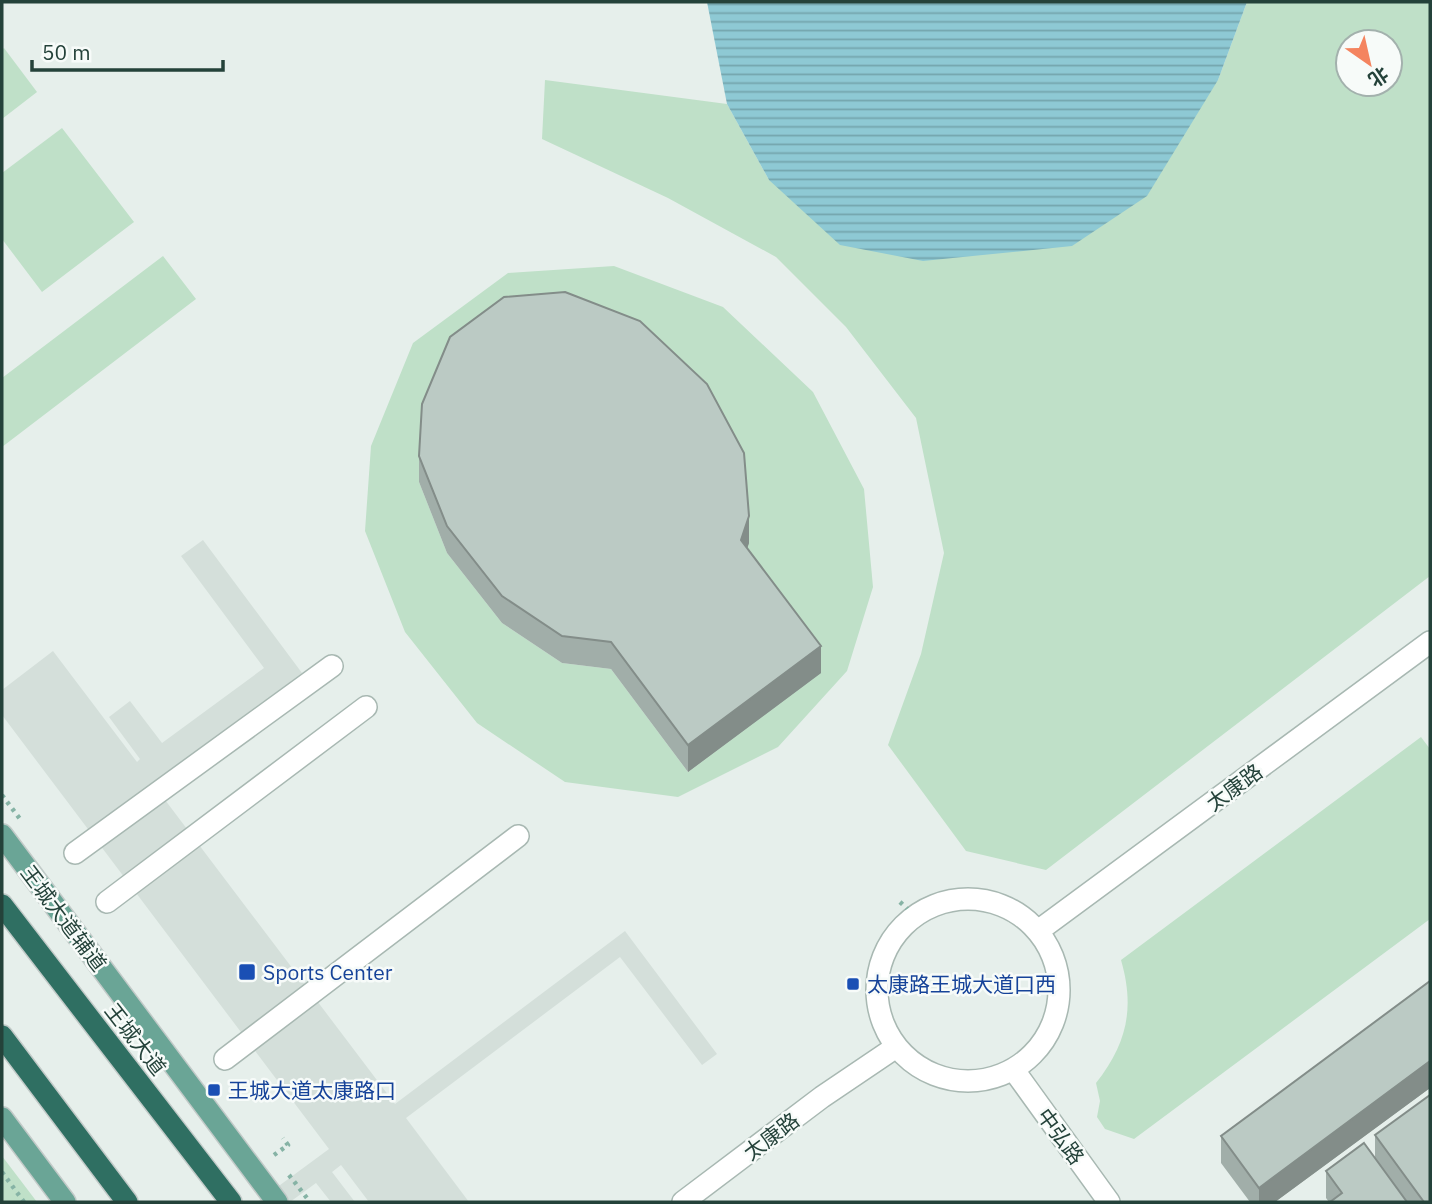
<svg xmlns="http://www.w3.org/2000/svg" width="1432" height="1204" font-family="'IBM Plex Sans','Noto Sans SC',sans-serif">
	<style>
		.built { fill: #d4dfda }
		.green { fill: #bfe0c8; fill-rule: evenodd }
		.water { fill: url(#water-rules) }
		.lines { fill: none; stroke-linecap: round; stroke-linejoin: round }
		.street-casing { stroke: #a8b8b2; stroke-width: 24 }
		.primary-casing { stroke: #c2cac8; stroke-width: 24 }
		.highway-casing { stroke: #c2cac8; stroke-width: 24 }
		.path { stroke: #86b3a5; stroke-width: 4.5; stroke-dasharray: 3.5 5; stroke-linecap: butt }
		.street { stroke: #fff; stroke-width: 21 }
		.primary { stroke: #6aa596; stroke-width: 21 }
		.highway { stroke: #2f6f62; stroke-width: 21 }
		.wall { fill: #a1aea9 }
		.shaded-wall { fill: #838d89 }
		.building { fill: #bbcac4; stroke: #838d89; stroke-width: 2 }
		.transit-dot { fill: #1a4fb4; stroke: #f7fbf9; stroke-width: 2.5 }
		.labels { text-anchor: middle; dominant-baseline: central; stroke-width: 5; stroke-linejoin: round; paint-order: stroke }
		.street-label { font-size: 21px; fill: #24423a; stroke: #f7fbf9 }
		.transit-label { font-size: 21px; fill: #164399; stroke: #f7fbf9; text-anchor: start }
	</style>
	<defs>
		<pattern id="water-rules" width="6" height="5" patternUnits="userSpaceOnUse" patternTransform="scale(1.75)"><rect width="6" height="5" fill="#8ec9d4"/><path d="M0 2.5h6" fill="none" stroke="#74a5ad"/></pattern>
	</defs>
	<rect width="100%" height="100%" fill="#e6efeb"/>
	<!-- built -->
	<path class="built" d="M203,540L302,673L153,784L395,1104L625,931L717,1054L702,1065L620,957L406,1118L469,1202H369L341,1165L332,1172L355,1202H331L316,1183L290,1202H257L329,1149L2,715V690L53,651L137,762L140,759L109,717L130,701L162,743L264,668L181,556Z"/>
	<!-- green -->
	<path class="green" d="M1247,2H1430V576L1046,870L966,851L888,745L921,654L944,553L916,418L846,327L776,257L668,198L542,139L545,80L727,104L769,180L1218,80ZM1348,42H1390V84H1348Z
		M4,48L37,92L2,119V50Z
		M62,128L134,222L42,292L2,239V173Z
		M163,256L196,299L2,447V378Z
		M614,266L723,307L813,392L864,489L873,587L847,671L778,747L678,797L565,782L477,723L405,632L365,531L371,446L413,343L508,273ZM422,431L820,673L688,772L611,669L562,663L502,623L447,553L419,482Z
		M1421,737L1430,749V919L1134,1139L1105,1129L1097,1117L1100,1101L1096,1083C1127,1044 1135,1008 1121,960Z
		M2,1156L37,1202H2Z"/>
	<!-- water -->
	<path class="water" d="M707,2H1247L1218,80L1147,196L1072,246L923,261L840,245L769,180L727,104Z"/>
	<g class="lines">
		<defs>
			<path id="street" d="M75,853L332,666
				M877 990a91 91 0 1 1 182 0a91 91 0 1 1-182 0Z
				M107,902L366,707
				M1038,931L1430,642
				M225,1059L518,836
				M1013,1069L1109,1202
				M683,1202L822,1097L896,1047"/>
			<path id="primary" d="M2,835L277,1202
				M2,1118L65,1202"/>
			<path id="highway" d="M2,905L231,1202
				M2,1036L127,1202"/>
		</defs>
		<!-- street casing -->
		<use href="#street" class="street-casing"/>
		<!-- primary casing -->
		<use href="#primary" class="primary-casing"/>
		<!-- highway casing -->
		<use href="#highway" class="highway-casing"/>
		<!-- path -->
		<path class="path" d="M2,795L20,819
			M900,902L916,917
			M274,1155L288,1145L283,1138
			M2,1172L24,1202
			M289,1175L310,1202"/>
		<!-- street -->
		<use href="#street" class="street"/>
		<!-- primary -->
		<use href="#primary" class="primary"/>
		<!-- highway -->
		<use href="#highway" class="highway"/>
	</g>
	<!-- wall -->
	<path class="wall" d="M419,456L749,543L747,548L821,673L688,772L611,669L562,663L502,623L447,553L419,482Z
		M1430,981V1088L1275,1202H1250L1221,1163V1136Z
		M1375,1135L1430,1202H1329L1326,1198V1171L1375,1158Z"/>
	<!-- shaded-wall -->
	<path class="shaded-wall" d="M749,516V543L741,567V540Z
		M821,646V673L688,772V745Z
		M1430,1061V1088L1275,1202H1259V1188Z"/>
	<!-- building -->
	<path class="building" d="M565,292L640,321L707,384L744,453L749,516L741,540L821,646L688,745L611,642L562,636L502,596L447,526L419,456L422,404L450,337L504,297Z
		M1430,981V1061L1259,1188L1221,1136Z
		M1430,1095V1202H1424L1375,1135Z
		M1364,1143L1407,1202H1330L1342,1193L1326,1171Z"/>
	<!-- markers -->
	<g class="transit-dot">
		<rect x="238" y="963" width="18" height="18" rx="3.5"/>
		<rect x="846" y="977" width="14" height="14" rx="3.5"/>
		<rect x="207" y="1083" width="14" height="14" rx="3.5"/>
	</g>
	<g class="labels">
		<!-- street labels -->
		<g class="street-label">
			<text transform="translate(1234 787) rotate(-36)">太康路</text>
			<text transform="translate(64 918) rotate(53)">王城大道辅道</text>
			<text transform="translate(136 1039) rotate(52)">王城大道</text>
			<text transform="translate(771 1136) rotate(-37)">太康路</text>
			<text transform="translate(1061 1136) rotate(54)">中弘路</text>
		</g>
		<!-- transit labels -->
		<g class="transit-label">
			<text x="263" y="972">Sports Center</text>
			<text x="867" y="984">太康路王城大道口西</text>
			<text x="228" y="1090">王城大道太康路口</text>
		</g>
	</g>
	<!-- border -->
	<rect width="1432" height="1204" fill="none" stroke="#24423a" stroke-width="7"/>
	<!-- north arrow -->
	<g transform="translate(1369 63) rotate(146)"><circle r="33" fill="#f7fbf9" stroke="#a3b1ad" stroke-width="2"/>
	<path d="M0-5L12 26L0 18L-12 26Z" fill="#f4845f"/>
	<text y="-10" font-size="19" font-weight="bold" text-anchor="middle" fill="#24423a">北</text>
	</g>
	<!-- scale -->
	<path d="M32 60v10h191v-10" fill="none" stroke="#24423a" stroke-width="3.5"/>
	<text x="42" y="60" font-size="21" fill="#24423a" stroke="#f7fbf9" stroke-width="5" paint-order="stroke">50 m</text>
</svg>
